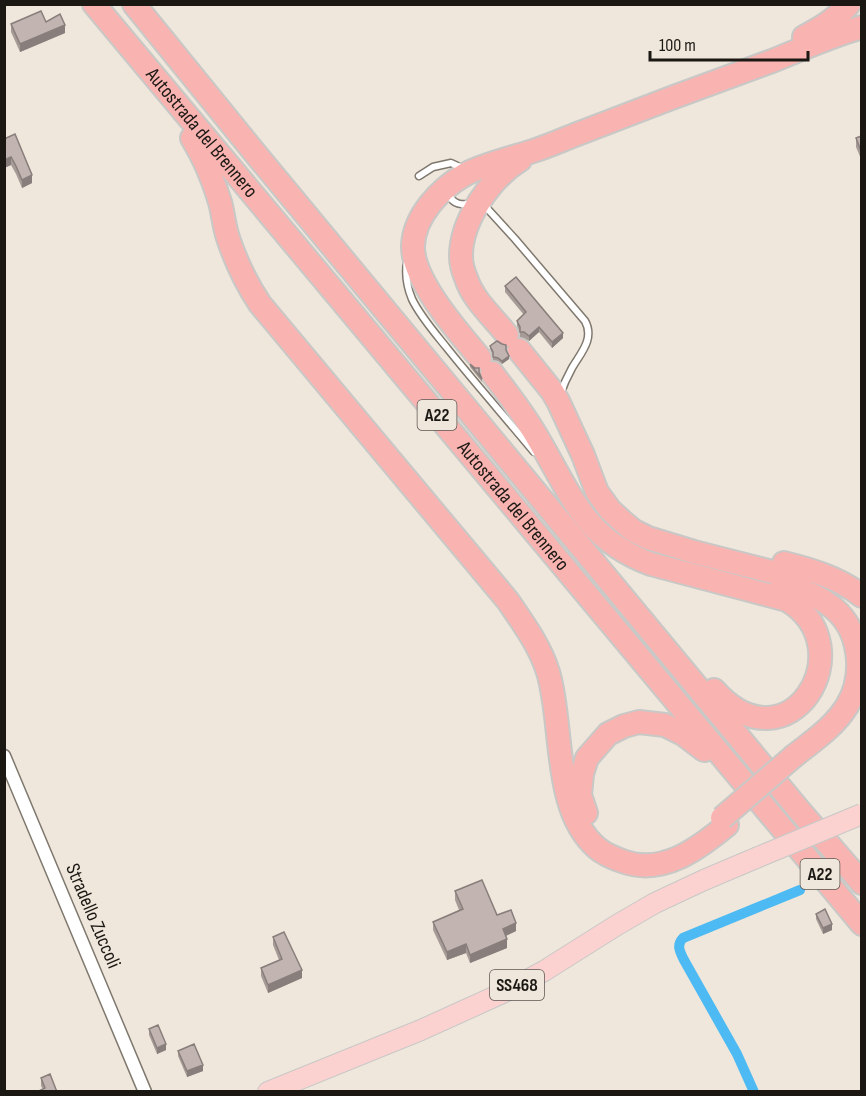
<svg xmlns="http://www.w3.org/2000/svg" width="866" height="1096" font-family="'Sofia Sans Condensed',sans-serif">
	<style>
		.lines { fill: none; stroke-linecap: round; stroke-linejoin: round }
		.canal { stroke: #4dbaf3; stroke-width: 10 }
		.service-casing { stroke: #7f786e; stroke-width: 9 }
		.minor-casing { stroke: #7f786e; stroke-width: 15 }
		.primary-casing { stroke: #c8c8c7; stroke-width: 22 }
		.motorway-casing { stroke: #c8c8c7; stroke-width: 26 }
		.service { stroke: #fff; stroke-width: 6 }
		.minor { stroke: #fff; stroke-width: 12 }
		.primary { stroke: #fbd2d0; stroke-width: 20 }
		.motorway { stroke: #f9b4b1; stroke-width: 22 }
		.primary-bridge-casing { stroke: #c8c8c7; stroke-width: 22; stroke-linecap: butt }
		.motorway-bridge-casing { stroke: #c8c8c7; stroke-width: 26; stroke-linecap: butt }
		.primary-bridge { stroke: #fbd2d0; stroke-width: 20 }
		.motorway-bridge { stroke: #f9b4b1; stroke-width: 22 }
		.wall { fill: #a79b97 }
		.shaded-wall { fill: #887e7b }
		.building { fill: #c2b4b0; stroke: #887e7b; stroke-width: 1.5 }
		.labels { text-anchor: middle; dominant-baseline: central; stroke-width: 6; stroke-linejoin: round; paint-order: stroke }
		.shield { fill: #efe7db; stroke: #5b5650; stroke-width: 1.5 }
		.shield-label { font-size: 18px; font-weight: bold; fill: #1b1814 }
		.street-label { font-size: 20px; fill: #1b1814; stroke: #efe7db }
	</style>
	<rect width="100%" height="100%" fill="#efe7db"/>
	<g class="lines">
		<!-- canal -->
		<path class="canal" d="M754,1092L737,1054L684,960C680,952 676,945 683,938L800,890"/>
		<defs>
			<path id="service" d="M419,176L433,167L451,163L462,168
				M448,194C454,205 461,205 472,204
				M484,205L515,239L585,321C595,339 580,354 572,368C567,377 563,386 560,395
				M407,262C405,275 407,287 412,299C420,316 435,333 447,348C475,383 505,417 534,452"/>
			<path id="minor" d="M4,756L145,1092"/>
			<path id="primary" d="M268,1092L421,1030L507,991L544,971L617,925L655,903L704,880L756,858"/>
			<g id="motorway">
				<path id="s1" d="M94,4L862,924"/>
				<path d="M134,4L259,158L799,810L862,883"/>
				<path d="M804,37C821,28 836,19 849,4"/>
				<path d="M192,138C205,159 213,179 220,202C223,213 224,226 228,238C236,262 246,283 260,304L508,601C523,623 540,646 548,672C564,724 552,810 597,848C605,855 616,859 625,862C664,875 699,848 727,825"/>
				<path d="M507,335C493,317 473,300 466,278C463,271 461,263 461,256C461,220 491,178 520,160"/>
				<path d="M519,350L552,391L558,401L583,455L597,492L610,510L623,522L634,531L648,538L694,552L800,579"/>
				<path d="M480,358C459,333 412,280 413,246C414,216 440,189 464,175C484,164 512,158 533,151C549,146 564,139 580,133C644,108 708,84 772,61C802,49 831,36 862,27"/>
				<path d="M492,373C508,394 524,414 537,437C571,494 584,539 651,564L787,600C866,647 789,774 714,690"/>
				<path d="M784,563C812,570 839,578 862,596"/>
				<path d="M782,585C798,589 815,594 828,604C861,626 866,674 847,706C834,727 813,741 794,756"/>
				<path d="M586,813L580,795L582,774L587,758L608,734L624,726L639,722L665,725L683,734L704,750"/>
			</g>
		</defs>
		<!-- service casing -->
		<use href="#service" class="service-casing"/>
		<!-- minor casing -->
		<use href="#minor" class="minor-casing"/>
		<!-- primary casing -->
		<use href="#primary" class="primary-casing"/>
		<!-- motorway casing -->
		<use href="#motorway" class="motorway-casing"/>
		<!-- service -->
		<use href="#service" class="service"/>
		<!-- minor -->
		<use href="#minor" class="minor"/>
		<!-- primary -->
		<use href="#primary" class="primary"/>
		<!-- motorway -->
		<use href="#motorway" class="motorway"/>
		<defs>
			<path id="primary-bridge" d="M756,858L862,814"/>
			<path id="motorway-bridge" d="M722,818L794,756"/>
		</defs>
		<!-- primary-bridge casing -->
		<use href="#primary-bridge" class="primary-bridge-casing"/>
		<!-- motorway-bridge casing -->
		<use href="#motorway-bridge" class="motorway-bridge-casing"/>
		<!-- primary-bridge -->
		<use href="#primary-bridge" class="primary-bridge"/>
		<!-- motorway-bridge -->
		<use href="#motorway-bridge" class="motorway-bridge"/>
	</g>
	<!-- wall -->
	<path class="wall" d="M46,22L65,33L20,52L11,32V24Z
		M861,136V159L856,147V138Z
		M4,139L32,183L22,188L16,174L11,165L4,168Z
		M505,286L563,338L552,348L539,332L529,341L524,338L520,337V332L517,326V321L524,315L505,292Z
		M502,344L506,350L509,359L502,364L498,361L493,360V355L490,349V346Z
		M470,364L479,373L482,379V382L470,367Z
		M455,891L497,915L516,931L506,936L507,948L470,963L466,953L447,960L433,930V922L459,910L455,900Z
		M816,914L832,930L823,934L816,919Z
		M273,937L302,978L268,993L261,976V968L279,960L273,945Z
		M149,1029L166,1050L157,1054L149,1035Z
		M178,1051L203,1071L187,1077L178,1056Z
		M41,1078L57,1092L43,1089L41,1086Z"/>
	<!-- shaded-wall -->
	<path class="shaded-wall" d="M65,25V33L20,52V44Z
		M11,157V165L4,168V160Z
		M32,175V183L22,188V180Z
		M539,327V332L529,341V336Z
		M563,333V338L552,348V342Z
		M509,356V359L502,364V361Z
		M516,923V931L503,937V929Z
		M832,924V930L823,934V928Z
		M507,939V948L470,963V955Z
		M466,944V953L447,960V952Z
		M302,970V978L268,993V985Z
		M166,1044V1050L157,1054V1048Z
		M203,1065V1071L187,1077V1071Z"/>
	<!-- building -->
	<path class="building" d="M41,11L46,22L60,14L65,25L20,44L11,24Z
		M15,134L32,175L22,180L16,166L11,157L4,160V139Z
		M861,136V151L856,138Z
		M516,277L563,333L552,342L539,327L529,336L524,332H520V327L517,321L526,312L505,286Z
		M497,341L502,344L506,345V350L509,356L502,361L498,358L493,357V352L490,346Z
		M470,364L475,368H479V372L482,379Z
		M482,880L497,915L511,910L516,923L503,929L507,939L470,955L466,944L447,952L433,922L463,909L455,891Z
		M825,909L832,924L823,928L816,914Z
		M284,932L302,970L268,985L261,968L282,959L273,937Z
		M158,1025L166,1044L157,1048L149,1029Z
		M194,1044L203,1065L187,1071L178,1051Z
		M50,1074L57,1092H37L45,1088L41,1078Z"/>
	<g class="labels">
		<!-- shield labels -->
		<g class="shield">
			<rect x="417.5" y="400" width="39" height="30" rx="4.5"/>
			<rect x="800.5" y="859" width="39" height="30" rx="4.5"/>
			<rect x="490" y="970" width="54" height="30" rx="4.5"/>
		</g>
		<g class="shield-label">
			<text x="437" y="415">A22</text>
			<text x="820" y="874">A22</text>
			<text x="517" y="985">SS468</text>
		</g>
		<!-- street labels -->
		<g class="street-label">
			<text stroke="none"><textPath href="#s1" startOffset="168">Autostrada del Brennero</textPath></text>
			<text stroke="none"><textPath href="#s1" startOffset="654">Autostrada del Brennero</textPath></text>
			<text transform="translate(93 916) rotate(67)">Stradello Zuccoli</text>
		</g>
	</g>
	<!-- border -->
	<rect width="866" height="1096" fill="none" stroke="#1b1814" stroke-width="12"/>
	<!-- scale -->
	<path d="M650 51v9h158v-9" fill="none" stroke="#1b1814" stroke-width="3"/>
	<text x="659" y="51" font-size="18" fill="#1b1814" stroke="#efe7db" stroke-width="4.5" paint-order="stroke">100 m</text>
</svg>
